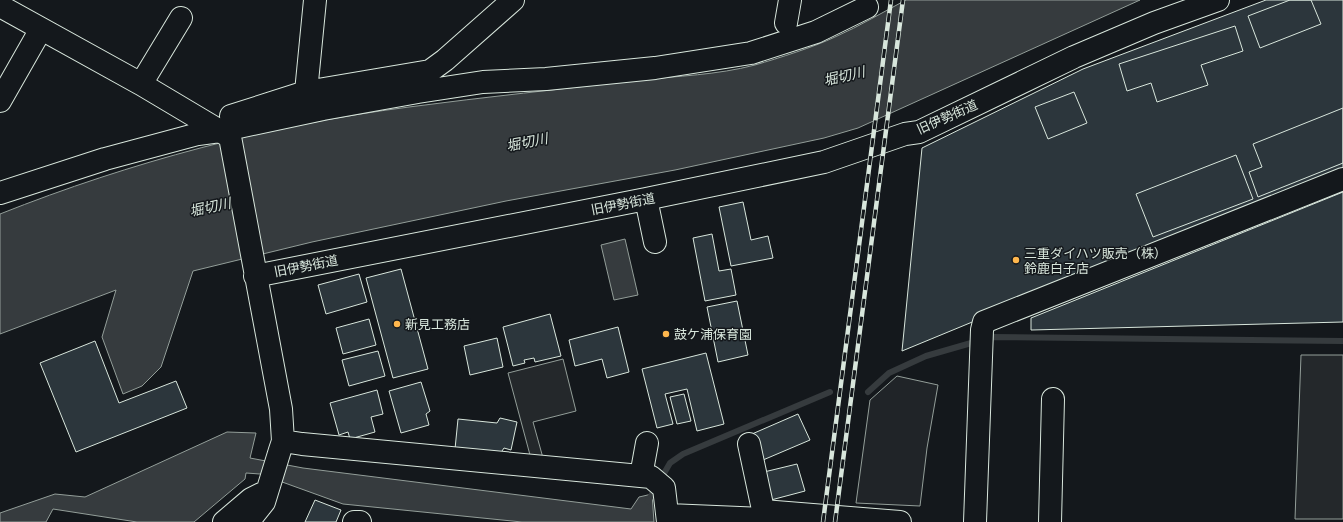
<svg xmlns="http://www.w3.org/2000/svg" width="1343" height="522" font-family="'PT Sans','Noto Sans JP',sans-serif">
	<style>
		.green { fill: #202428; stroke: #939e99 }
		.parking { fill: #24282b; stroke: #939e99 }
		.water { fill: #363b3e; stroke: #939e99 }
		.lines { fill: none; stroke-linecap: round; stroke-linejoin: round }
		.stream { stroke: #363b3e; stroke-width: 6 }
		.building { fill: #2c363c; stroke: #d8e6dc }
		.minor-casing { stroke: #d8e6dc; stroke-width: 24 }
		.minor { stroke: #14181c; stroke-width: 22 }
		.rail-casing { stroke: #d8e6dc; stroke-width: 4.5 }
		.rail { stroke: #14181c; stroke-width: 3; stroke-dasharray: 9; stroke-linecap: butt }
		.poi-dot { fill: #ffb74d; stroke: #14181c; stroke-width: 1.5 }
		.labels { text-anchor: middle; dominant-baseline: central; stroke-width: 3; stroke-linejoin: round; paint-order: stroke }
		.street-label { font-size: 13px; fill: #d8e6dc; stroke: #14181c }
		.poi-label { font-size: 13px; fill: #d8e6dc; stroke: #14181c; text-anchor: start }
		.water-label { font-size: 14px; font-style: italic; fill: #d8e6dc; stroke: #14181c }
	</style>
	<rect width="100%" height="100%" fill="#14181c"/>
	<!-- green -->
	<path class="green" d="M897,376L938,385L927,448L920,506L856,503L870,400Z"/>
	<!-- parking -->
	<path class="parking" d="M1301,355H1343V519H1295Z
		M563,359L576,411L533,422L543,458L530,455L508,373Z"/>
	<!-- water -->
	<path class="water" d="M906,0H1140L858,128L824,138L675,170L506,201L312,242L193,271L161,367L142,386L123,394L102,337L116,290L0,334V214C131,162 269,125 409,107C485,97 562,89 639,80C678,76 717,75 755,65C779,58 814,47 835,37C860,26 883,12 906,0Z
		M625,239L638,295L614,300L601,245Z
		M227,432L256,433L250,458L303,468L631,509L639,497L652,494L654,522H522L343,504L260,474L246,473L245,479L194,522H137L53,509L46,522H0V513L55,494L85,497Z"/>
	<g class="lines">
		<!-- stream -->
		<path class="stream" d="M868,392L889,373L926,356L992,337L1343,341
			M648,501L670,463L683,454L830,392"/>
	</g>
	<!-- building -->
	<path class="building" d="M1266,0H1343V169L902,351L922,148L1083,69Z
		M1290,0H1311L1321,24L1260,48L1248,16Z
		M1235,26L1243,51L1201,65L1208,85L1157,102L1151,83L1127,91L1119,64Z
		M1074,92L1087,123L1048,139L1035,107Z
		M1343,108V163L1258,197L1249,172L1262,167L1253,144Z
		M1236,155L1253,199L1153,237L1136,194Z
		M1343,192V322L1031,330V318Z
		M743,202L751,240L768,236L773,258L731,266L719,207Z
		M712,234L719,271L731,269L736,295L705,301L693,238Z
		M401,269L428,369L393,378L366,278Z
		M359,274L367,302L326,314L318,285Z
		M737,301L748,355L718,362L707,307Z
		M550,314L561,356L535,362L534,358L524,360L525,363L513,366L503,327Z
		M369,319L376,345L343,354L336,328Z
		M618,327L629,372L607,378L602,359L575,366L569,340Z
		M497,338L503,367L470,375L464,346Z
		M95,341L119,403L176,381L187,408L76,452L40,363Z
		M378,351L385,376L349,386L342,360Z
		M706,353L724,424L697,431L687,389L665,394L673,424L657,428L642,369Z
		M421,382L430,411L426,414L429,425L401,433L389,391Z
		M377,390L383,414L371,417L375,432L350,439L348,432L339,435L330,403Z
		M684,394L691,421L677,424L670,397Z
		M798,414L810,440L763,460L752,434Z
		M500,418L517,422L511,450L504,448L500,454L455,449L458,419L497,423Z
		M797,464L805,491L771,500L764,472Z
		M315,500L341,510L336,522H305Z"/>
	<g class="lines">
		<defs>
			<path id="minor" d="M0,6L141,84L230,137L281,409L283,441L280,450L264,502L248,522
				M786,23L790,0
				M141,84L181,18
				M306,92L315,0
				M0,101L41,29
				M231,116L306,92L430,71L445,60L513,0
				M0,193L105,159L198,134L220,131L323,109L418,92L483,82L546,79L655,68L751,53L816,32L867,7
				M646,199L655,242
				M255,276L646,199L824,162L905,134L919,132L1074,57L1154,23L1218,0
				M283,441L302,444L651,477L664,488L668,522
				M641,476L647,443
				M763,511L900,522
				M668,515L765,519L749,444
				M224,522L251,499L261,494
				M354,522H360
				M975,522L982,330L984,322L1343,179
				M1050,522L1053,399"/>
		</defs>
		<!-- minor casing -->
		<use href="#minor" class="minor-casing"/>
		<!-- minor -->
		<use href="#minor" class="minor"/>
		<defs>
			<path id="rail" d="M823,522L891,0
				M835,522L903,0"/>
		</defs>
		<!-- rail casing -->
		<use href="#rail" class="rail-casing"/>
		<!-- rail -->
		<use href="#rail" class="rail"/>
	</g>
	<!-- markers -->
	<g class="poi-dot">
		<circle cx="1016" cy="260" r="4"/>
		<circle cx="397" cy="324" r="4"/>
		<circle cx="666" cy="334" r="4"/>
	</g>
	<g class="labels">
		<!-- street labels -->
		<g class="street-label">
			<text transform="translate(947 117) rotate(-24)">旧伊勢街道</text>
			<text transform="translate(623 204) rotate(-11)">旧伊勢街道</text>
			<text transform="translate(306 266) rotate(-11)">旧伊勢街道</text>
		</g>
		<!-- poi labels -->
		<g class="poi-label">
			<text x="1024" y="253">三重ダイハツ販売（株）<tspan x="1024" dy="15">鈴鹿白子店</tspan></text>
			<text x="405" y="324">新見工務店</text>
			<text x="674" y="334">鼓ケ浦保育園</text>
		</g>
		<!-- water labels -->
		<g class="water-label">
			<text transform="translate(844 76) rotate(-13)">堀切川</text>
			<text transform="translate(527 142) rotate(-11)">堀切川</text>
			<text transform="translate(210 207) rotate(-12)">堀切川</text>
		</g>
	</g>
</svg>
